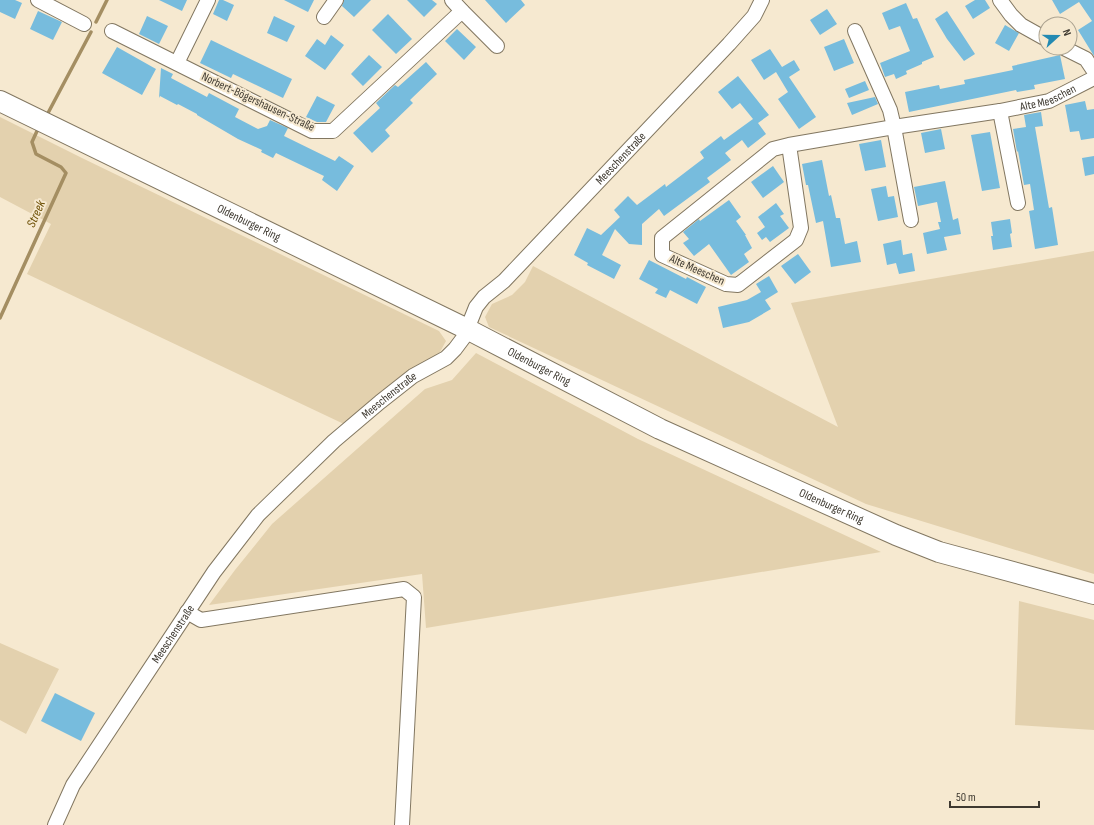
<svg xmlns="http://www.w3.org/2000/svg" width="1094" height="825" font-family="'Sofia Sans Condensed',sans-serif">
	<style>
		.green { fill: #e3d1ae }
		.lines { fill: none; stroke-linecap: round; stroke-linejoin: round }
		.stream { stroke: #a48e62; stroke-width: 3.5 }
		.building { fill: #77bcdd }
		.street-casing { stroke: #827761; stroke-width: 16 }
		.secondary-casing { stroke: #827761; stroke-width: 22 }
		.street { stroke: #fff; stroke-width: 14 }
		.secondary { stroke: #fff; stroke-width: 20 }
		.labels { text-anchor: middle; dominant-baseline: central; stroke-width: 4; stroke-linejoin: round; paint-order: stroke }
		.street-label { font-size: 12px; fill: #3e3930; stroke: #f6e9d0 }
		.water-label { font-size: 13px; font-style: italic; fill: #6a4d00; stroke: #f6e9d0 }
	</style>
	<rect width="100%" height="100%" fill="#f6e9d0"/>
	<!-- green -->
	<path class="green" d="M0,117L82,158L439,331L446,341L440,352L430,360L415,367L398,378L346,425L27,274L51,224L0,197Z
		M1094,251V574L866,504L489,327L485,317L492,304L512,295L525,282L533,266L838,427L791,303Z
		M476,353L638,439L881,552L426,628L422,574L209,605L235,570L272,524L425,389L452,380Z
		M1019,601L1094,620V730L1015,725Z
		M0,643L59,669L26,734L0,720Z"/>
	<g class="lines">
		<!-- stream -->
		<path class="stream" d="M96,22L107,0
			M48,113L91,32
			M0,318L66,173L61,167L36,154L32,142L37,131"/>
	</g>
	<!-- building -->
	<path class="building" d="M0,0H15L22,3L15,19L0,12Z
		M159,0H187L182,11Z
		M219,0H223L234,5L227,21L213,14Z
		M284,0H314L308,12Z
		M344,0H371L354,17L342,6Z
		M407,0H432L437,4L424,17Z
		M485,0H521L525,5L506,23Z
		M975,0H985L990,8L973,19L965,6Z
		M1052,0H1094V56L1078,30L1092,21L1079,2L1060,14Z
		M906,3L913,19L917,18L934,57L922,62V64L906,71L907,74L896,79L894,74L885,77L880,63L910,51L900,26L889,30L882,13Z
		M827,9L837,24L820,35L810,20Z
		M38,11L62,22L53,40L30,29Z
		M947,11L975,54L964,61L947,39L935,19Z
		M388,14L412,39L396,54L372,30Z
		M147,16L168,26L159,44L139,34Z
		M274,16L295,26L287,42L267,33Z
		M1005,25L1019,33L1009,51L995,43Z
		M457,29L476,47L464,60L445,41Z
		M331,35L344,45L325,70L305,56L317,39L325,45Z
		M844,39L854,63L834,71L824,47Z
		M211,40L292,79L283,98L233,74L231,78L200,63Z
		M117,47L156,69L142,95L102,73Z
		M770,49L782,67L794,60L800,70L789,77L816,117L799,129L778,99L788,92L776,72L764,80L751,60Z
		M369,55L382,67L363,86L351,74Z
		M1060,55L1065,79L1034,85L1035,89L1017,92L1016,90L909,112L905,92L939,85L940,89L965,84L964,80L1013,70L1012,66Z
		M426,62L437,74L410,100L413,103L385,130L390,136L372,153L353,133L380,108L376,103L395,85L398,87Z
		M161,68L173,74L171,78L207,97L209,93L239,109L235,117L258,129L267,126L270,120L288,128L284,136L335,161L339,156L354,166L337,191L322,180L324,176L276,153L273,158L261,152L262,150L238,139L197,115V114L178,104L177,105L160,96L159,98Z
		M738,76L769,115L758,123L766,134L748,148L742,140L725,153L731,160L707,178L710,182L664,216L659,209L642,224V245L629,244L615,229L602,255L621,265L614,279L587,265L588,263L574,255L587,228L601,235L620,217L614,210L628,196L637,205L665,184L666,187L704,158L700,152L721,136L724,140L753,119L740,103L732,109L718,92Z
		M865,81L869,90L849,98L845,89Z
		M317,96L335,105L326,122H317L306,117Z
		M875,97L878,104L852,115L847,103Z
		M1085,101L1087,110L1094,109V138L1081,140L1079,131L1070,132L1065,105Z
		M1041,112L1043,126L1035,127L1049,208L1052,207L1058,245L1035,249L1029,211L1034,210L1030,184L1024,185L1018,151L1017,152L1013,129L1026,127L1024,115Z
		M941,129L945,149L925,153L921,133Z
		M990,132L1000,188L982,191L971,135Z
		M881,140L886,167L865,171L859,144Z
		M1094,156V174L1085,176L1082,158Z
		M822,160L829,196L831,195L836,218H840L845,244L857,241L861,262L831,267L823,221L816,223L808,185H806L802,164Z
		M773,166L784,182L763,198L751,182Z
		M945,181L953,220L958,218L961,234L944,237L947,250L927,254L923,233L940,229L938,222H941L937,202L918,206L914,187Z
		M886,186L888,197L894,196L898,217L878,221L871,189Z
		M729,200L741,217L736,221L746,235H745L752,248L744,254L749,262L731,275L709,244L694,256L683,243L689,239L683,232L699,219L700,221Z
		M776,203L784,214L780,216L789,228L770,242L766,237L762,240L757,233L765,227L758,217Z
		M1010,219L1012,233L1010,234L1012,247L993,250L991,236H993L991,222Z
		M901,240L903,255L912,253L915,271L899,274L896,263L887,265L883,244Z
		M798,254L811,272L795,284L781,266Z
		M649,260L686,279L687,277L706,287L697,304L670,290L666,298L655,293L658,289L639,279Z
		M769,276L778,292L765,300L771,309L749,322L723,328L718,307L747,300L761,292L756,284Z
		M55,693L95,713L81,741L41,721Z"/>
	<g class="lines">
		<defs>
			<g id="street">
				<path d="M38,0L84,24"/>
				<path d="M452,0L462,11L497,46"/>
				<path d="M1000,0L1011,15L1021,25L1046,39"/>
				<path d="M324,17L336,0"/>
				<path d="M112,31L312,131H333L462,11"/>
				<path d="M855,31L890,110L894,127L911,220"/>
				<path d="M1064,48L1086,59L1094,71"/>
				<path d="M177,63L208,0"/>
				<path d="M1000,111L1018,203"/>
				<path id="s1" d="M789,145L801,228L796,240L738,285L726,284L662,255V238L773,149L789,145L894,127L1000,111L1049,101L1094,78"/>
				<path d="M187,612L201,620L404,589L414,597L402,825"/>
				<path id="s2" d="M55,825L73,785L214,572L258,515L334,441L380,402L413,376L446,358L455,349L464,337L476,307L484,297L504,281L729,44L754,16L762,0"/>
			</g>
			<g id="secondary">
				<path id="s3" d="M0,101L467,329L660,429L896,535L939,552L1094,594"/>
			</g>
		</defs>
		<!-- street casing -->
		<use href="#street" class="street-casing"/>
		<!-- secondary casing -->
		<use href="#secondary" class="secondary-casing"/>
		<!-- street -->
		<use href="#street" class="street"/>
		<!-- secondary -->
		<use href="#secondary" class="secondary"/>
	</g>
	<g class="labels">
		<!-- street labels -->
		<g class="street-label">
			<text stroke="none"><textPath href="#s1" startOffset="692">Alte Meeschen</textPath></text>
			<text transform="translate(258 102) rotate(25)">Norbert-Bögershausen-Straße</text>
			<text stroke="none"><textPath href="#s2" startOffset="885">Meeschenstraße</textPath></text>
			<text stroke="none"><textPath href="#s3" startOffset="277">Oldenburger Ring</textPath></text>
			<text transform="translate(697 270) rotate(24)">Alte Meeschen</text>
			<text stroke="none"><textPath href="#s3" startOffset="601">Oldenburger Ring</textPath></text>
			<text stroke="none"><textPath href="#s2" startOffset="549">Meeschenstraße</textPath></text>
			<text stroke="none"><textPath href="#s3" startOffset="925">Oldenburger Ring</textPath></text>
			<text stroke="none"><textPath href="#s2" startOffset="225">Meeschenstraße</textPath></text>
		</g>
		<!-- water labels -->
		<g class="water-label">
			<text transform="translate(36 214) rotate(-66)">Streek</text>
		</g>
	</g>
	<!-- north arrow -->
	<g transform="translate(1058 36) rotate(69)"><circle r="19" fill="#f6e9d0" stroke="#aca390"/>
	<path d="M0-3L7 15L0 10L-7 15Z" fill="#238ab2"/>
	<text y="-6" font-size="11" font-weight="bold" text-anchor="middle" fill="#3e3930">N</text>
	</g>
	<!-- scale -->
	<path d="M950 801v6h89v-6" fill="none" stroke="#3e3930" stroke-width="2"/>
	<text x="956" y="801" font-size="12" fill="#3e3930" stroke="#f6e9d0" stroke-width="3" paint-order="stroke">50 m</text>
</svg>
